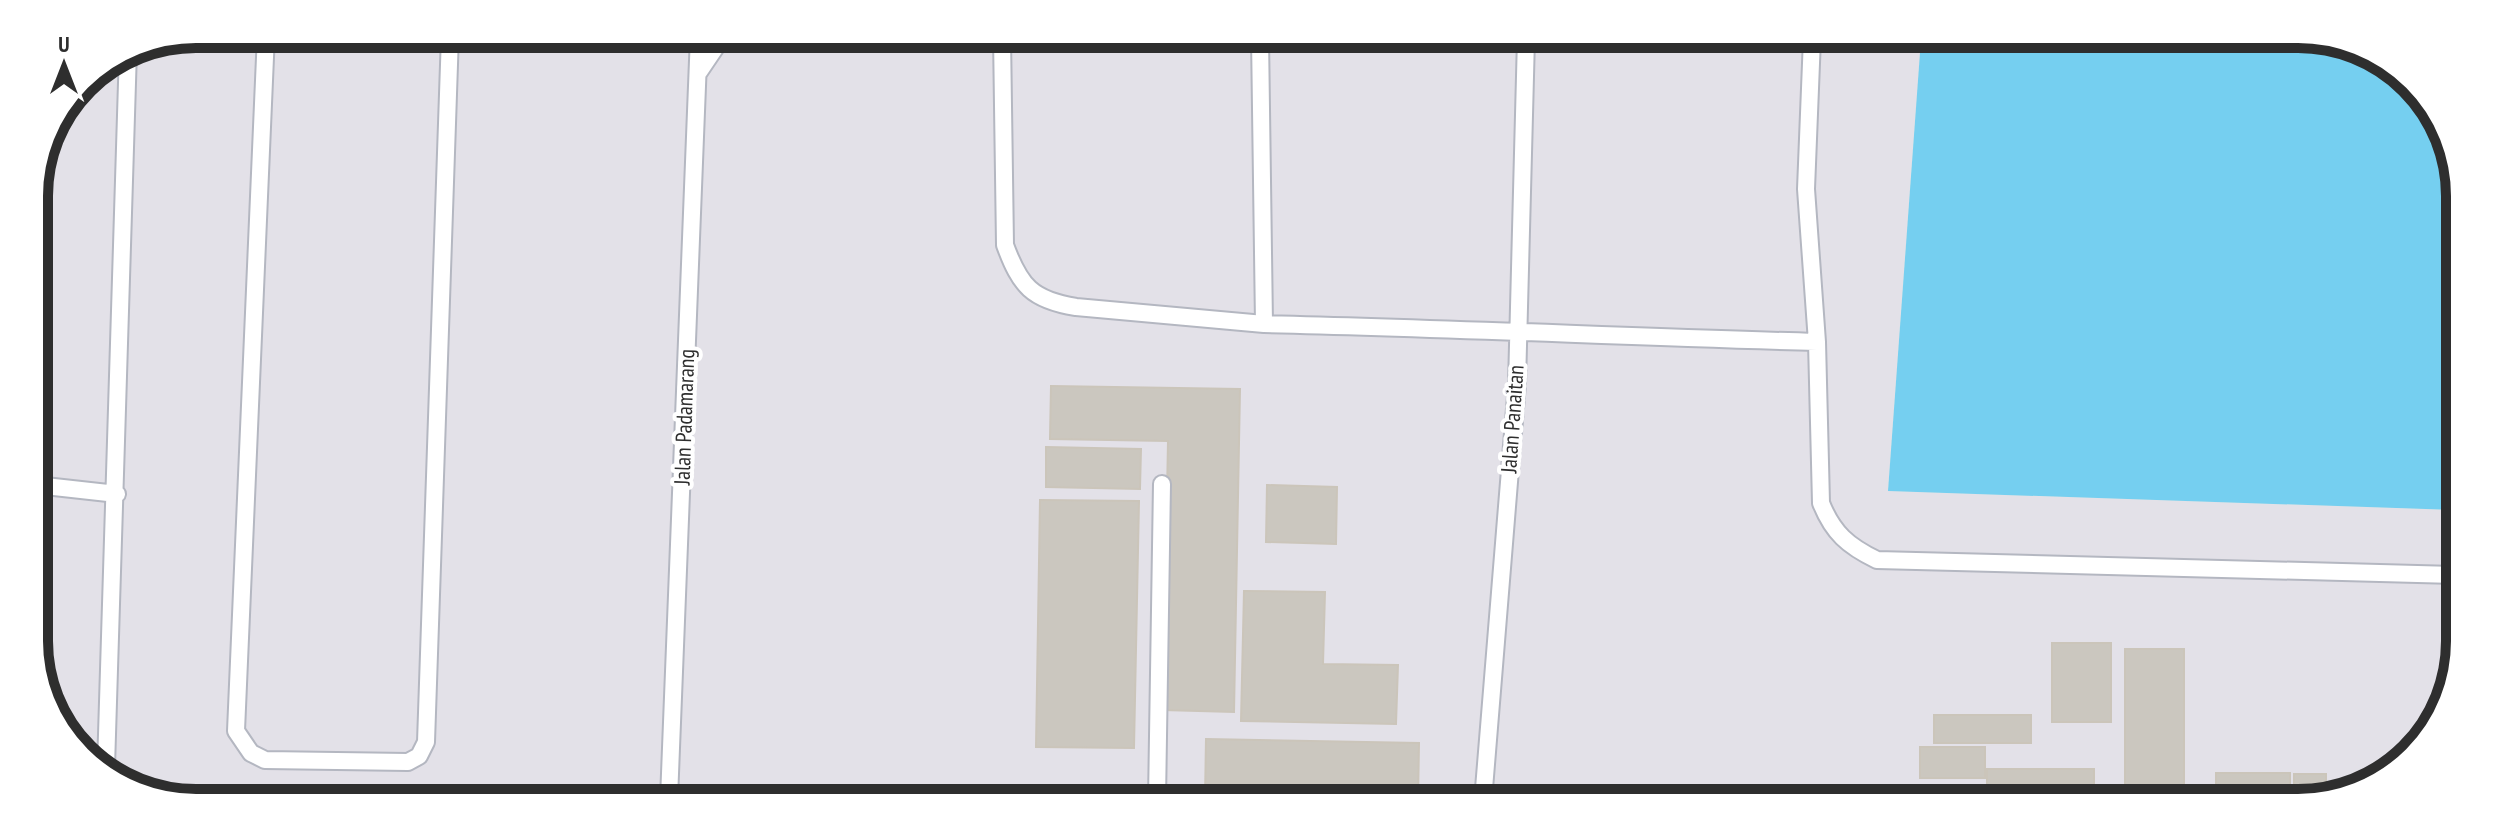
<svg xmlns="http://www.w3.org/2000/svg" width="2494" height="837" font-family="'PT Sans Narrow',sans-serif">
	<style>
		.industrial { fill: #e3e1e8 }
		.water { fill: #75cff0 }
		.building { fill: #cbc7bf; stroke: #cbc5ba; stroke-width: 2 }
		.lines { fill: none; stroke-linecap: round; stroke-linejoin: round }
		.service-casing { stroke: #b4b7c1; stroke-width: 20 }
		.service { stroke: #fff; stroke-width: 16 }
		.labels { text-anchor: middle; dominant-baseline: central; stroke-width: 8; stroke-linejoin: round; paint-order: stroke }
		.street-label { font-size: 22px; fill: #2e2e2e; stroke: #fff }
		.rim { fill: none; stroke: #2e2e2e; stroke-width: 10 }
	</style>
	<rect width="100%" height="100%" fill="#efe9e1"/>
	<!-- industrial -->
	<path class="industrial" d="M196,34L1921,39L1888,491L2455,510L2454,683L2397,769L2308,803L154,797L75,748L37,672L34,186L51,125L82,81L135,46Z"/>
	<!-- water -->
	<path class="water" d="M1921,39L2340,40L2419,89L2457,165L2455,510L1888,491Z"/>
	<!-- building -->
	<path class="building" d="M1051,386L1240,389L1234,712L1163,710L1168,441L1050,439Z
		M1046,447L1141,449L1140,489L1046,487Z
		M1267,485L1337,487L1336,544L1266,542Z
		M1040,500L1139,501L1134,748L1036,747Z
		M1244,591L1325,592L1323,664L1398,665L1396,724L1241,721Z
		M2052,643H2111V722H2052Z
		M2125,649H2184V795H2125Z
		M1934,715H2031V743H1934Z
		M1206,739L1419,743L1418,800L1205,798Z
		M1920,747H1985V778H1920Z
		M1987,769H2094V802H1987Z
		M2216,773H2290V801H2216Z
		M2294,774H2326V796L2308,803H2294Z"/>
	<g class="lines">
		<defs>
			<path id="service" d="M266,34L236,731L251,753L265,760L408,762L419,756L426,742L450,35
				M1002,36L1005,245C1020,286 1032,300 1076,307L1264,324L1260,37
				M699,72L724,35
				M1264,324C1448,328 1632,337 1817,342L1806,189L1812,38
				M1817,342L1821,503C1833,533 1848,546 1877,560L2455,575
				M36,485L117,494
				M106,767L128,50
				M669,799L699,35
				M1157,800L1162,484
				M1483,801L1517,384L1526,38"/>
		</defs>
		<!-- service casing -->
		<use href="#service" class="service-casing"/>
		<!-- service -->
		<use href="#service" class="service"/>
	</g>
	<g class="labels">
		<!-- street labels -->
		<g class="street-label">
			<text transform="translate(684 417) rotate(-88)">Jalan Padamarang</text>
			<text transform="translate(1512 419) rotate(-86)">Jalan Panaitan</text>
		</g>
	</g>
	<!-- crop -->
	<path d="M0 0H2494V837H0ZM196 48H2298A148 148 0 0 1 2446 196V641A148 148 0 0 1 2298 789H196A148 148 0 0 1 48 641V196A148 148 0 0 1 196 48Z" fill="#fff" fill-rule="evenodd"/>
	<path class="rim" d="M196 48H2298A148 148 0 0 1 2446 196V641A148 148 0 0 1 2298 789H196A148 148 0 0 1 48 641V196A148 148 0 0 1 196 48Z"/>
	<!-- north arrow -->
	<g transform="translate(64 64)" stroke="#ffffff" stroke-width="6" paint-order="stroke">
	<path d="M0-6L14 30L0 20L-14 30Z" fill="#2e2e2e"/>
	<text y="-12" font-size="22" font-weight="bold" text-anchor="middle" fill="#2e2e2e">U</text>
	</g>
</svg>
